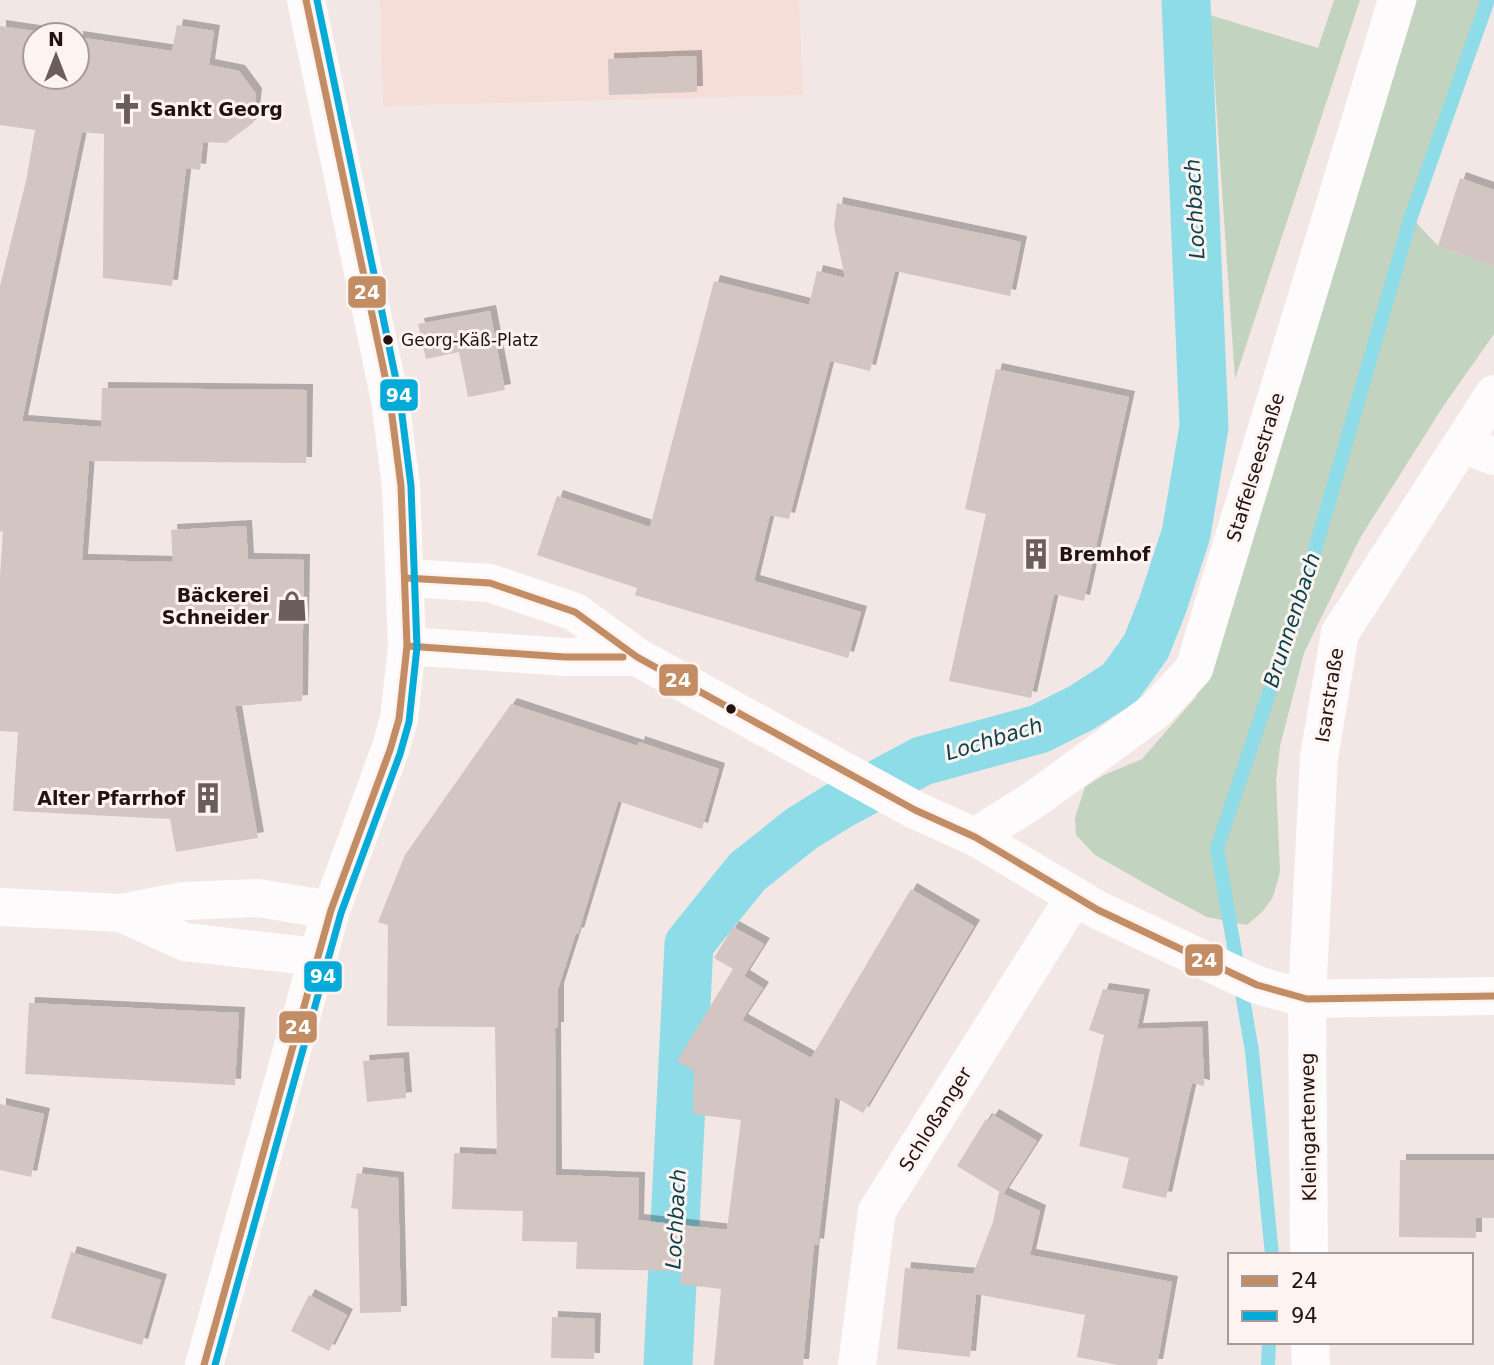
<svg xmlns="http://www.w3.org/2000/svg" width="1494" height="1365" font-family="'DejaVu Sans',sans-serif">
	<style>
		.built { fill: #f5ddd8 }
		.green { fill: #c2d3bf }
		.lines { fill: none; stroke-linecap: round; stroke-linejoin: round }
		.stream { stroke: #8edce8; stroke-width: 14 }
		.canal { stroke: #8edce8; stroke-width: 49 }
		.building { fill: #d3c5c2; filter: url(#shadow) }
		.minor { stroke: #fdfbfb; stroke-width: 38 }
		.bus-1-casing { stroke: #fdf3f1; stroke-width: 12 }
		.bus-2-casing { stroke: #fdf3f1; stroke-width: 12 }
		.bus-1 { stroke: #c28d65; stroke-width: 7 }
		.bus-2 { stroke: #04aad8; stroke-width: 7 }
		.bus-dot { fill: #23120f; stroke: #fdf3f1; stroke-width: 2.5 }
		.labels { text-anchor: middle; dominant-baseline: central; stroke-width: 6; stroke-linejoin: round; paint-order: stroke }
		.bus-label { font-size: 17px; fill: #23120f; stroke: #fdf3f1; text-anchor: start }
		.poi-label { font-size: 19px; font-weight: bold; fill: #23120f; stroke: #fdf3f1; text-anchor: start }
		.street-label { font-size: 19px; fill: #23120f; stroke: #fdf3f1 }
		.water-label { font-size: 21px; font-style: italic; fill: #0c424a; stroke: #fdf3f1 }
		.line-badge { stroke: #fdf3f1; stroke-width: 2.5 }
		.badge-label { font-size: 19px; text-anchor: middle; font-weight: bold; fill: #fff }
	</style>
	<defs>
		<filter id="shadow"><feDropShadow dx="6" dy="-6" stdDeviation="0" flood-color="#0004"/></filter>
	</defs>
	<rect width="100%" height="100%" fill="#f2e7e5"/>
	<!-- built -->
	<path class="built" d="M380,0H799L803,95L383,106Z"/>
	<!-- green -->
	<path class="green" d="M1334,0H1360L1235,379L1210,15L1318,48Z
		M1417,0H1488L1411,217L1438,246L1494,267V334L1444,405L1360,538L1304,653L1280,746L1276,781L1280,872L1273,897L1263,911L1247,925L1207,917L1167,896L1095,855L1076,835L1075,818L1085,787L1104,775L1142,759L1196,697L1277,448Z"/>
	<g class="lines">
		<!-- stream -->
		<path class="stream" d="M1272,1255L1252,1051L1217,848L1302,595L1411,217L1488,0
			M1268,1365L1269,1342"/>
		<!-- canal -->
		<path class="canal" d="M668,1365L689,944L747,872L801,829L843,803L922,761L1039,729L1081,708L1120,683L1146,647L1163,604L1186,534L1204,427L1186,0"/>
	</g>
	<!-- building -->
	<path class="building" d="M177,25L214,31L209,65L239,71L256,94L253,123L226,143L203,142L200,170L186,168L172,286L103,278L104,134L82,132L22,421L101,427L102,388L307,390L306,463L89,461L82,560L173,562L171,530L246,526L248,559L304,560L302,701L235,706L258,838L176,852L170,819L13,811L18,732L0,731V576L3,532L0,531V286L26,181L35,130L0,125V26L61,35H35V77H77V37L172,51Z
		M696,56L697,92L609,95L608,59Z
		M1460,178L1494,190V267L1438,246Z
		M837,203L1021,242L1010,296L895,271L870,371L830,361L789,519L770,515L754,581L861,612L848,658L635,595L637,588L537,555L557,496L650,527L714,281L809,305L817,271L845,278L834,226Z
		M490,311L505,390L468,397L459,352L426,359L418,324Z
		M996,369L1129,397L1084,601L1054,594L1031,698L949,681L986,514L965,509Z
		M511,704L638,746L639,742L719,769L702,829L618,801L578,934L576,933L558,989V1028H555L556,1175L639,1178L638,1220L727,1230L741,1120L693,1114L694,1071L677,1061L733,969L714,958L733,927L764,944L744,976L736,971L763,988L742,1020L811,1058L911,889L974,926L863,1113L835,1097L818,1245L814,1244L803,1365H714L721,1289L680,1284L682,1271L576,1269L577,1242L522,1241L523,1211L452,1209L454,1153L497,1155L495,1027L387,1026L388,925L378,922L405,855Z
		M1103,989L1144,995L1137,1029L1202,1027L1204,1086L1192,1083L1166,1198L1122,1188L1129,1158L1079,1146L1104,1035L1089,1030Z
		M29,1003L239,1013L235,1085L25,1074Z
		M403,1058L406,1098L367,1102L363,1061Z
		M0,1104L44,1114L31,1177L0,1170Z
		M993,1115L1037,1141L1003,1194L957,1166L986,1119L989,1121Z
		M1400,1160H1494V1218H1476V1238L1399,1237Z
		M357,1173L398,1178L401,1312L360,1313L358,1209L351,1208Z
		M999,1192L1040,1211L1030,1255L1172,1282L1157,1365H1118L1077,1357L1085,1315L976,1294L970,1357L897,1349L905,1268L973,1274L993,1222Z
		M71,1252L161,1280L142,1345L51,1318Z
		M309,1295L347,1315L329,1351L291,1331Z
		M552,1317L595,1319L594,1359L551,1358Z"/>
	<g class="lines">
		<!-- minor -->
		<path class="minor" d="M1462,444L1494,456
			M406,578L490,583L575,612L637,657L915,810L975,837L1098,910L1257,985L1307,999L1494,996
			M407,646L565,657H637
			M975,837L1038,797L1155,711L1194,669L1397,0
			M0,907L121,913L184,901L258,898L331,910
			M121,913L185,942L318,957
			M1309,1255L1307,999L1319,757L1340,633L1494,394
			M1310,1342L1311,1365
			M204,1365L331,910L390,750L399,719L407,646L401,486L390,400L306,0
			M857,1365L877,1211L1075,896"/>
		<defs>
			<path id="bus-1" d="M406,578L490,583L575,612L637,657L915,810L975,837L1098,910L1257,985L1307,999L1494,996
				M407,646L565,657H623
				M204,1365L331,910L390,750L399,719L407,646L401,486L390,400L306,0"/>
			<path id="bus-2" d="M215,1365L341,913L400,754L409,722L417,647L411,486L400,399L317,0"/>
		</defs>
		<!-- bus-1 casing -->
		<use href="#bus-1" class="bus-1-casing"/>
		<!-- bus-2 casing -->
		<use href="#bus-2" class="bus-2-casing"/>
		<!-- bus-1 -->
		<use href="#bus-1" class="bus-1"/>
		<!-- bus-2 -->
		<use href="#bus-2" class="bus-2"/>
	</g>
	<!-- icons -->
	<defs>
		<symbol id="church-bare" viewBox="-9 -9 18 18"><path d="M-1.2-6h2.4v3.5h3.3v2.4h-3.3V6h-2.4V-.1h-3.3v-2.4h3.3Z" fill="#6b5d5a" stroke="#fdf3f1" stroke-width="2.5" paint-order="stroke"/></symbol>
		<symbol id="building-bare" viewBox="-9 -9 18 18"><path d="M-4-6H4V6H1V3H-1V6H-4ZM-2.5-4.3h1.7v1.8h-1.7ZM.8-4.3h1.7v1.8H.8ZM-2.5-1h1.7V.8h-1.7ZM.8-1h1.7V.8H.8Z" fill="#6b5d5a" stroke="#fdf3f1" stroke-width="2.5" paint-order="stroke"/></symbol>
		<symbol id="shop-bare" viewBox="-9 -9 18 18"><path d="M-5-2.5h2.3a2.7 3.5 0 0 1 5.4 0H5L5.5 6h-11ZM-1.5-2.5h3a1.5 2.3 0 0 0-3 0Z" fill="#6b5d5a" stroke="#fdf3f1" stroke-width="2.5" paint-order="stroke"/></symbol>
	</defs>
	<g fill-rule="evenodd">
		<use href="#church-bare" x="105" y="87" width="44" height="44"/>
		<use href="#building-bare" x="1014" y="532" width="44" height="44"/>
		<use href="#shop-bare" x="270" y="584" width="44" height="44"/>
		<use href="#building-bare" x="186" y="776" width="44" height="44"/>
	</g>
	<!-- markers -->
	<g class="bus-dot">
		<circle cx="388" cy="340" r="6"/>
		<circle cx="731" cy="709" r="6"/>
	</g>
	<g class="labels">
		<!-- bus labels -->
		<g class="bus-label">
			<text x="401" y="340">Georg-Käß-Platz</text>
		</g>
		<!-- poi labels -->
		<g class="poi-label">
			<text x="150" y="109">Sankt Georg</text>
			<text x="1059" y="554">Bremhof</text>
			<text x="269" y="595" text-anchor="end">Bäckerei<tspan x="269" dy="22">Schneider</tspan></text>
			<text x="185" y="798" text-anchor="end">Alter Pfarrhof</text>
		</g>
		<!-- street labels -->
		<g class="street-label">
			<text transform="translate(1255 467) rotate(-73)">Staffelseestraße</text>
			<text transform="translate(1329 695) rotate(-81)">Isarstraße</text>
			<text transform="translate(935 1119) rotate(-58)">Schloßanger</text>
			<text transform="translate(1308 1127) rotate(-91)">Kleingartenweg</text>
		</g>
		<!-- water labels -->
		<g class="water-label">
			<text transform="translate(1195 209) rotate(-93)">Lochbach</text>
			<text transform="translate(1292 620) rotate(-72)">Brunnenbach</text>
			<text transform="translate(994 739) rotate(-17)">Lochbach</text>
			<text transform="translate(676 1219) rotate(-87)">Lochbach</text>
		</g>
	</g>
	<g class="line-badge">
		<rect x="347" y="275" width="40" height="34" rx="7" fill="#c28d65"/>
		<rect x="379" y="378" width="40" height="34" rx="7" fill="#04aad8"/>
		<rect x="658" y="663" width="41" height="34" rx="7" fill="#c28d65"/>
		<rect x="1184" y="943" width="40" height="34" rx="7" fill="#c28d65"/>
		<rect x="303" y="960" width="40" height="33" rx="7" fill="#04aad8"/>
		<rect x="278" y="1010" width="40" height="34" rx="7" fill="#c28d65"/>
	</g>
	<g class="badge-label">
		<text x="367" y="299">24</text>
		<text x="399" y="402">94</text>
		<text x="678" y="687">24</text>
		<text x="1204" y="967">24</text>
		<text x="323" y="983">94</text>
		<text x="298" y="1034">24</text>
	</g>
	<!-- legend -->
	<rect x="1228" y="1253" width="245" height="91" fill="#fdf3f1" stroke="#a69997" stroke-width="2"/>
	<rect x="1242" y="1276" width="35" height="10" fill="#c28d65" stroke="#a69997" stroke-width="2"/>
	<text x="1291" y="1288" font-size="21" fill="#23120f">24</text>
	<rect x="1242" y="1311" width="35" height="10" fill="#04aad8" stroke="#a69997" stroke-width="2"/>
	<text x="1291" y="1323" font-size="21" fill="#23120f">94</text>
	<!-- north arrow -->
	<g transform="translate(56 56)"><circle r="33" fill="#fdf3f1" stroke="#a69997" stroke-width="2"/>
	<path d="M0-5L12 26L0 18L-12 26Z" fill="#6b5d5a"/>
	<text y="-10" font-size="19" font-weight="bold" text-anchor="middle" fill="#23120f">N</text>
	</g>
</svg>
